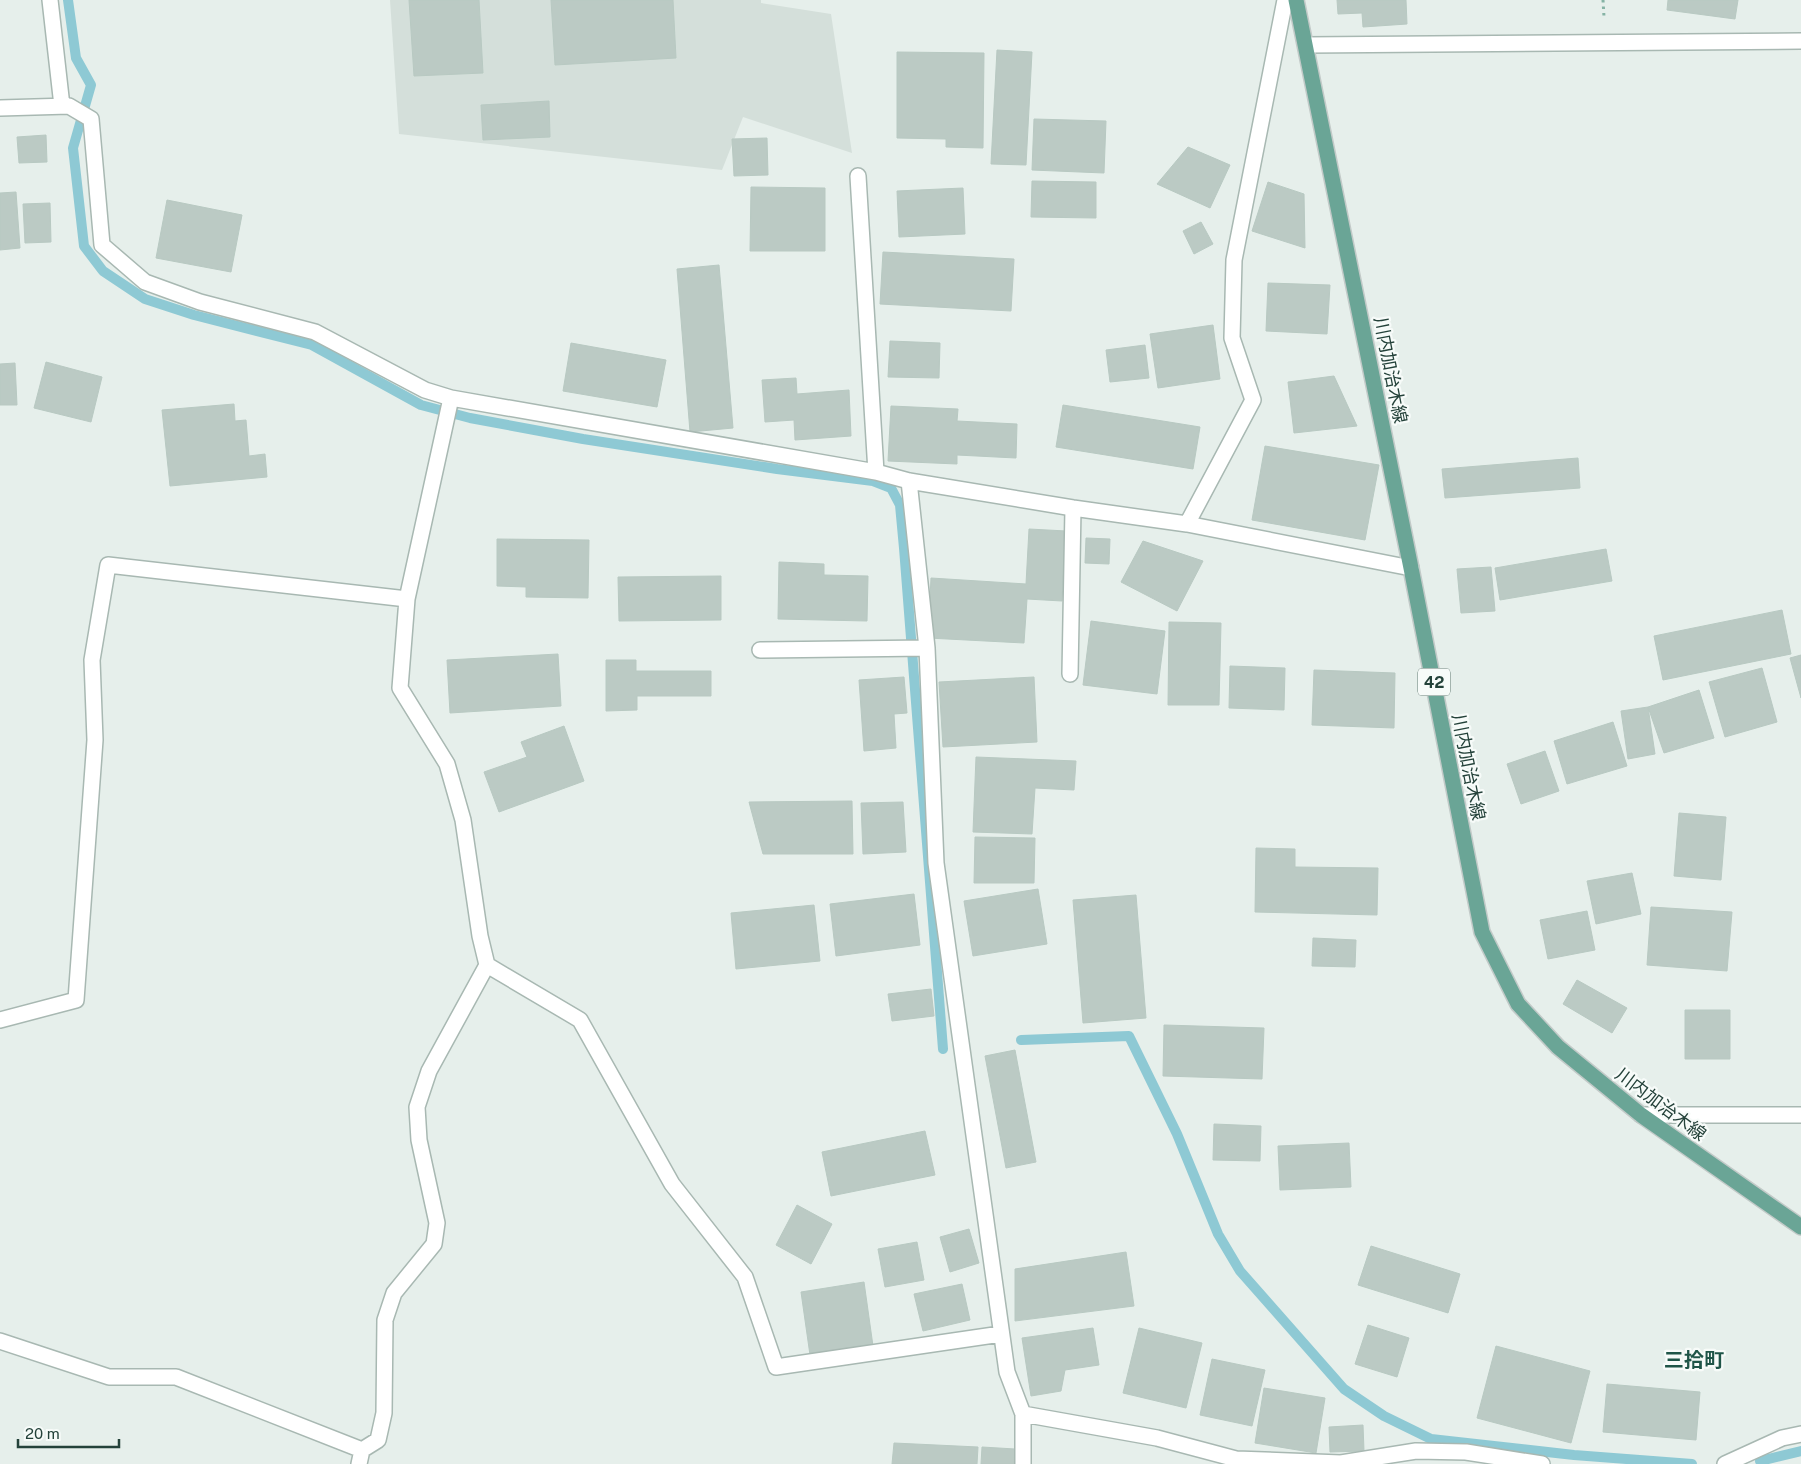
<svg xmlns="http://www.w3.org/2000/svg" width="1801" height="1464" font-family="'Public Sans','Noto Sans JP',sans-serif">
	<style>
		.built { fill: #d4dfda }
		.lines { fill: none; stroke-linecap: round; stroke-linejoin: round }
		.stream { stroke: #8ec9d4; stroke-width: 10 }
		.building { fill: #bbcac4; stroke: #b8c9c2 }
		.minor-casing { stroke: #a8b8b2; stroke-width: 18 }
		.major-casing { stroke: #c2cac8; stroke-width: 18 }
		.path { stroke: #86b3a5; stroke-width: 3; stroke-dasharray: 2.5 4; stroke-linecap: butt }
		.minor { stroke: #fff; stroke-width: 15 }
		.major { stroke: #6aa596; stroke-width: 15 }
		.labels { text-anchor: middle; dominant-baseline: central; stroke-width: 4.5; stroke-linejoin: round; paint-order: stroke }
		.shield { fill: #f7fbf9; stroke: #637a73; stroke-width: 1 }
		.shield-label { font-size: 16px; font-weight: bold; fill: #24423a }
		.street-label { font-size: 18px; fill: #24423a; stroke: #f7fbf9 }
		.quarter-label { font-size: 20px; font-weight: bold; fill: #1f5548; stroke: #f7fbf9 }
	</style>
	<rect width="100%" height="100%" fill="#e6efeb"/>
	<!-- built -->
	<path class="built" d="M390,0H761V3L831,14L852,153L743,117L722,170L399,134Z"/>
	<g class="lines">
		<!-- stream -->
		<path class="stream" d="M68,0L76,58L91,85L73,148L84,246L103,271L145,299L194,315L312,345L421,405L470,418L583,439L777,469L873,481L891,488L900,505L904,548L943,1049
			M1021,1040L1129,1036L1177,1134L1218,1234L1240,1271L1344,1389L1384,1416L1431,1439L1574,1455L1692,1464
			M1760,1461L1801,1451"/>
	</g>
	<!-- building -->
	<path class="building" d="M409,0H479L483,73L414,76Z
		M551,0H673L676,58L555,65Z
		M1337,0H1406L1407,24L1363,27L1362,13L1338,14Z
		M1668,0H1738L1735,19L1667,10Z
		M997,50L1032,52L1026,165L991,164Z
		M897,52L984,53L983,148L946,147V139L897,138Z
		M549,101L550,137L483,140L481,105Z
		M1034,119L1106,121L1104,173L1032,170Z
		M46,135L47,162L19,163L17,137Z
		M767,138L768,175L734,176L732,139Z
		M1188,147L1230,165L1210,208L1157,184Z
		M1032,181L1096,182V218L1031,217Z
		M1268,182L1304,194L1305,248L1252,231Z
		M751,187L825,188V251H750Z
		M963,188L965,234L899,237L897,191Z
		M16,192L20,248L0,250V193Z
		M167,200L242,215L231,272L156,258Z
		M50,203L51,242L25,243L23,204Z
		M1201,222L1213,244L1194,254L1183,231Z
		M883,252L1014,259L1011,311L880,304Z
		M719,265L733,428L690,432L677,269Z
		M1268,283L1330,285L1327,334L1266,331Z
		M1213,325L1220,379L1158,388L1150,334Z
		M890,341L940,343L939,378L888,377Z
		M571,343L666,360L657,407L563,391Z
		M1145,345L1149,378L1110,382L1106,350Z
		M46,362L102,377L91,422L34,408Z
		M15,363L17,405H0V364Z
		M1334,376L1357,426L1294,433L1288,382Z
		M796,378L797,394L849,390L851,436L795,440L794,420L765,422L762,380Z
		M234,404L235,421L246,420L249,456L265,454L267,477L170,486L162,410Z
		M1063,405L1200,427L1193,469L1056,447Z
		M891,406L958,409L957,421L1017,424L1016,458L957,455V464L888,461Z
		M1265,446L1379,465L1365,540L1252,520Z
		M1578,458L1580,488L1445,498L1442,469Z
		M1029,529L1066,531L1062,601L1027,599L1024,643L928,638L931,578L1026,584Z
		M1086,538L1110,539L1109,564L1085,563Z
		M497,539L589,540L588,598L526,597V587L497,586Z
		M1143,541L1203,561L1177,611L1121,582Z
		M1606,549L1612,581L1500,600L1495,568Z
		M779,562L824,564V575L868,576L867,621L778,619Z
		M1491,567L1495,611L1461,613L1457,569Z
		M721,576V620L619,621L618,577Z
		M1782,610L1791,654L1663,680L1654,636Z
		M1091,621L1165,631L1157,694L1083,685Z
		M1169,622L1221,623L1219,705H1168Z
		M558,654L561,706L450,713L447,660Z
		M1801,655V698L1790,658Z
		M606,660H636V671H711V696H637V710L606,711Z
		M1230,666L1285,668L1284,710L1229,708Z
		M1762,668L1777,722L1725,737L1709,682Z
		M1314,670L1395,673L1394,728L1312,725Z
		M904,677L907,713L894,714L896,748L864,751L859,680Z
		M1034,677L1037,742L943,747L939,682Z
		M1699,690L1714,738L1664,753L1648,707Z
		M1648,707L1655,754L1628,759L1621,711Z
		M1613,722L1627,766L1567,784L1554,741Z
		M564,726L584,781L499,812L484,772L527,757L521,742Z
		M1545,751L1559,791L1521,804L1507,764Z
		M976,757L1076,761L1074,790L1035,788L1032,834L973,832Z
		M852,801L853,854H763L749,802Z
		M903,802L906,852L863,854L861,803Z
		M1679,813L1726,817L1721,880L1674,876Z
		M975,837L1035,838L1034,883H974Z
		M1256,848L1295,849V867L1378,868L1377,915L1255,912Z
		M1632,873L1641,914L1596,924L1587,881Z
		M1038,889L1047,944L973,956L964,901Z
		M914,894L920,945L836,956L830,904Z
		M1136,895L1146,1018L1083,1023L1073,900Z
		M814,905L820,961L736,969L731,913Z
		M1651,907L1732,912L1727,971L1647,965Z
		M1587,911L1595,950L1548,959L1540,920Z
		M1313,938L1356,940L1355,967L1312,966Z
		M1577,980L1627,1008L1612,1033L1563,1004Z
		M931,989L934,1016L892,1021L888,994Z
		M1685,1010H1730V1059H1685Z
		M1164,1025L1264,1028L1262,1079L1163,1076Z
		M1015,1050L1036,1162L1006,1168L985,1056Z
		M1214,1124L1261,1126L1260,1161L1213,1160Z
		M925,1131L935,1175L831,1196L822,1152Z
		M1349,1143L1351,1187L1280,1190L1278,1146Z
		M797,1205L832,1224L811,1264L776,1245Z
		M969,1229L979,1263L950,1272L940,1237Z
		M917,1242L924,1280L885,1287L878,1249Z
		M1371,1246L1460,1274L1448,1313L1358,1285Z
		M1126,1252L1134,1306L1015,1321V1269Z
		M864,1282L873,1346L810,1355L801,1292Z
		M962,1284L970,1320L923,1331L914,1294Z
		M1368,1325L1409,1338L1397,1377L1355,1364Z
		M1093,1328L1099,1365L1065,1370L1061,1391L1031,1396L1022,1338Z
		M1139,1328L1202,1343L1186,1408L1123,1393Z
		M1496,1346L1590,1371L1571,1443L1477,1418Z
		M1212,1359L1265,1370L1252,1426L1200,1415Z
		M1607,1384L1700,1392L1696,1440L1603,1432Z
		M1264,1388L1325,1398L1316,1453L1255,1443Z
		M1363,1425L1364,1451L1330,1452L1329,1427Z
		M894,1443L978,1447L977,1464H892Z
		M982,1447L1015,1449L1014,1464H981Z"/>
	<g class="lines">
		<defs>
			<path id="minor" d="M50,0L62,106
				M1307,45L1801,41
				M0,108L69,106L91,119L102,245L145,282L200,302L315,332L425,390L451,398L876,472L909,481L1073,508L1187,524L1411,568
				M858,176L876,472
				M451,398L407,599L400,688L447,764L463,820L480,936L487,965L580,1020L672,1184L745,1277L776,1367L1001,1334
				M909,481L927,648L936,863L1007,1372L1023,1414V1464
				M1187,524L1253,400L1232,338L1234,260L1285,0
				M760,650L927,648
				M1070,674L1073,508
				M0,1020L76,1000L95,740L92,660L108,565L407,599
				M1641,1115H1801
				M0,1341L109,1377H176L362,1450
				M1023,1414L1157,1438L1236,1459L1341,1463L1416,1451L1466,1452L1542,1464
				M359,1464L362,1450L378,1440L384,1413L385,1320L394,1293L434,1244L437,1223L419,1140L417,1107L429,1071L487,965
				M1725,1464L1782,1438L1801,1434"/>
			<path id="major" d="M1296,0L1411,568L1482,932L1518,1004L1558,1047L1641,1115L1801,1227"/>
		</defs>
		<!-- minor casing -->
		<use href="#minor" class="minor-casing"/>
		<!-- major casing -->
		<use href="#major" class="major-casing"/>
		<!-- path -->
		<path class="path" d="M1603,0L1604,17"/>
		<!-- minor -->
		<use href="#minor" class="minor"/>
		<!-- major -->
		<use href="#major" class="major"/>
	</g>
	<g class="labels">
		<!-- shield labels -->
		<rect class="shield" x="1418" y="668.5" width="32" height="27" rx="4"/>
		<g class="shield-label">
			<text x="1434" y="682">42</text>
		</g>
		<!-- street labels -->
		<g class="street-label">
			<text transform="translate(1391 370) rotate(79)">川内加治木線</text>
			<text transform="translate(1469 767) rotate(79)">川内加治木線</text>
			<text transform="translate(1661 1104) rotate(37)">川内加治木線</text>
		</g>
		<!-- quarter labels -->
		<g class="quarter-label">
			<text x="1694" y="1360">三拾町</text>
		</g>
	</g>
	<!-- scale -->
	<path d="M18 1439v8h101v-8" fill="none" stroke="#24423a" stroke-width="2.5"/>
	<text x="25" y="1439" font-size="15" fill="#24423a" stroke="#f7fbf9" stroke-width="4" paint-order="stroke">20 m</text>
</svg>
